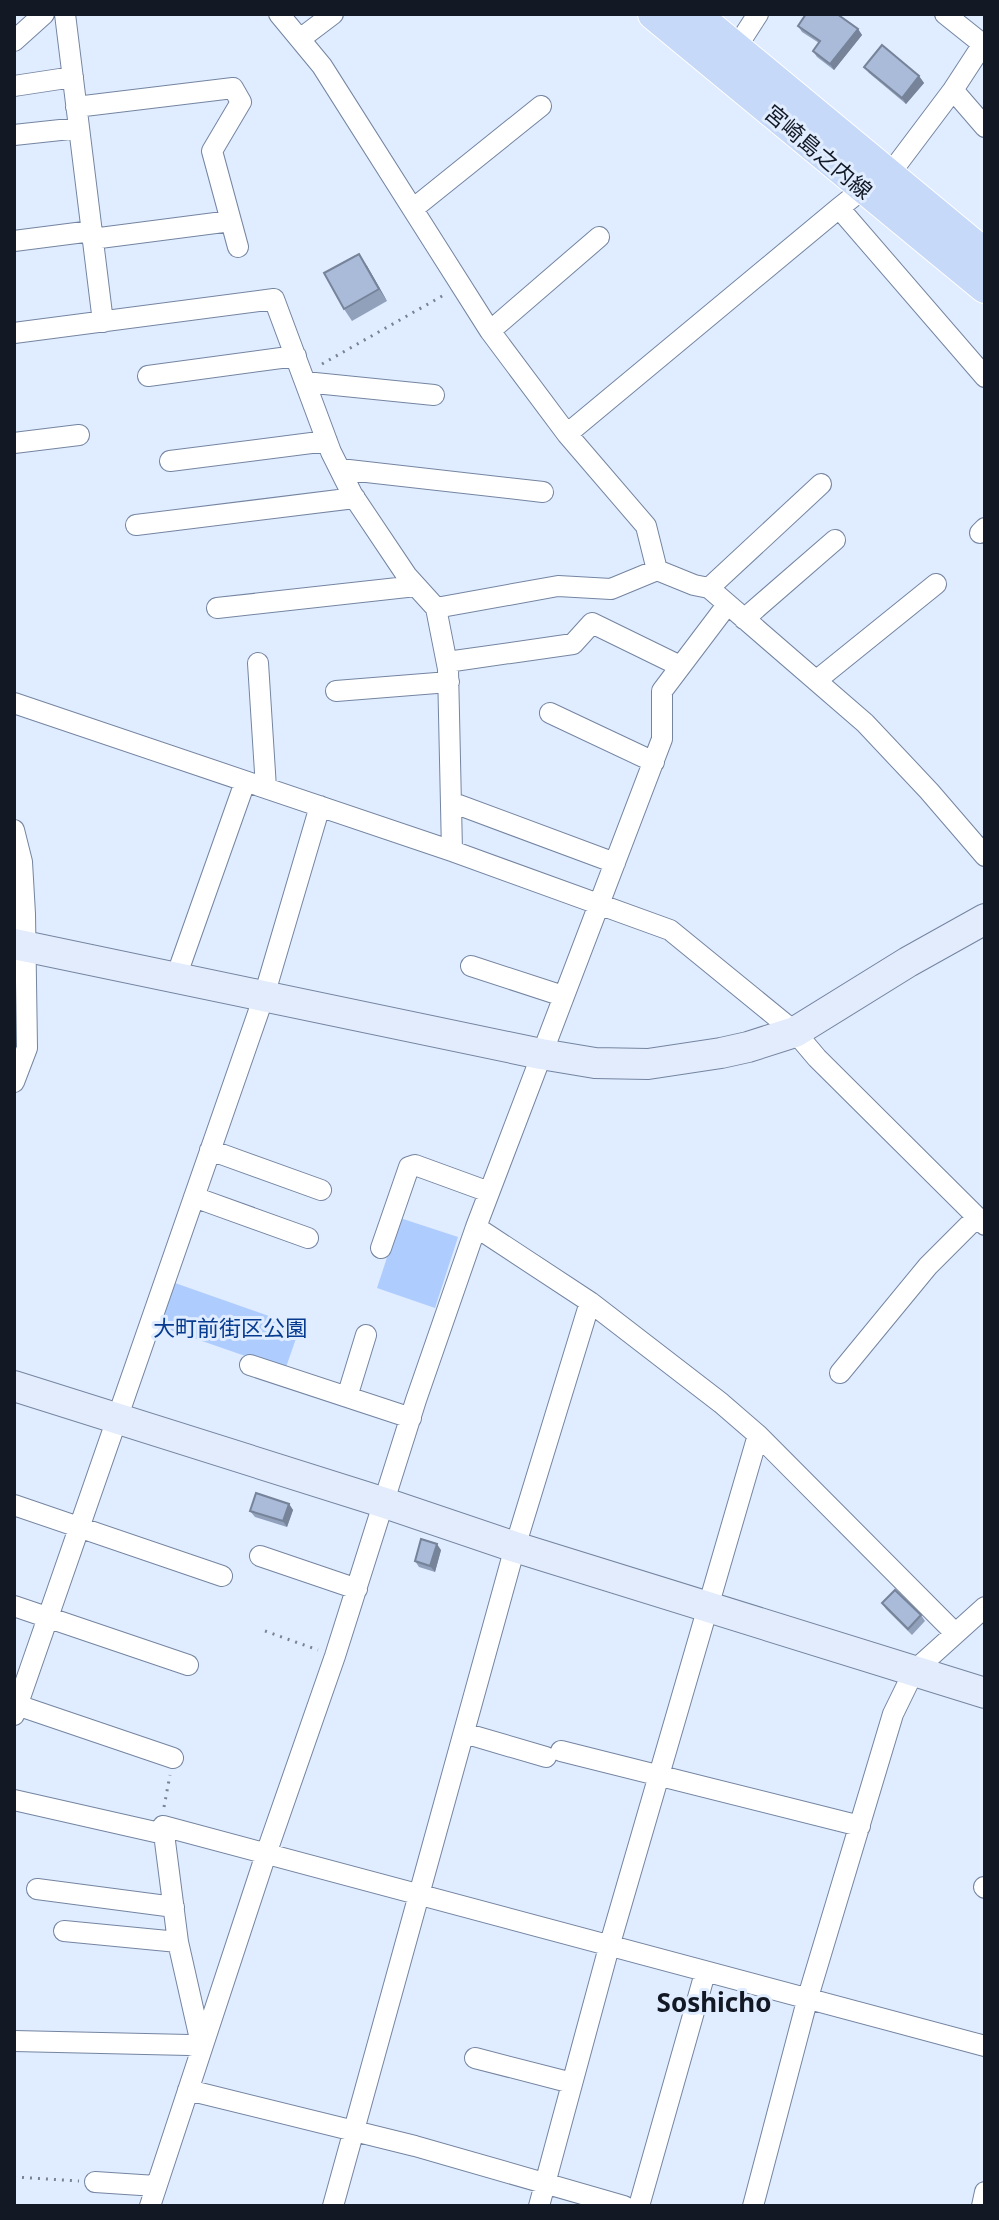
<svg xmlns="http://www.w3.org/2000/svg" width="999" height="2220" font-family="'Noto Sans','Noto Sans JP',sans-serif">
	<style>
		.green { fill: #aeccfe }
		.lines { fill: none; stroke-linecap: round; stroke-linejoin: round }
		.street-casing { stroke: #7485a1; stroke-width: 22 }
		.secondary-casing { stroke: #7485a1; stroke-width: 32 }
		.primary-casing { stroke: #fff; stroke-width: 34 }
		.path { stroke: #7a8392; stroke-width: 3; stroke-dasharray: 2 6; stroke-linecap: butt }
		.street { stroke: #fff; stroke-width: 20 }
		.secondary { stroke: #e3ecfc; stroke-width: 30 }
		.primary { stroke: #c7d9f8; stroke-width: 32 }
		.wall { fill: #91a1bb }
		.shaded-wall { fill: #768398 }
		.building { fill: #a9bbd9; stroke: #768398; stroke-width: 2 }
		.labels { text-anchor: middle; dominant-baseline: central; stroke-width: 6; stroke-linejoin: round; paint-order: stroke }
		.street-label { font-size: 22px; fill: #121924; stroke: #e0ecff }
		.park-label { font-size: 22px; fill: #063b8f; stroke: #e0ecff }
		.quarter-label { font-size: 26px; font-weight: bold; fill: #121924; stroke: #e0ecff }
	</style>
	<rect width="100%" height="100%" fill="#e0ecff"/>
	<!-- green -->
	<path class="green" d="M400,1218L458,1237L435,1308L377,1288Z
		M175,1283L300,1327L285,1370L159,1326Z"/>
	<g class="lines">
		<defs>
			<path id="street" d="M65,14L103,322
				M279,14L322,66L490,331L567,434L646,526L657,570
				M945,14L985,46
				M300,39L333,14
				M14,41L44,14
				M736,48L758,14
				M14,86L73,77
				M953,90L985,127
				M76,107L233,88L241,102L212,151L238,247
				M14,135L79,128
				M414,208L541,106
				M839,208L985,377
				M92,239L231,221
				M14,241L92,231
				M490,331L599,237
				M14,333L274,299L331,452L352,494L407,576L436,608L448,669L452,851
				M148,376L296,356
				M305,382L434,395
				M567,434L839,208L864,188L889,175L953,90L983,44
				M14,443L79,435
				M170,461L327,441
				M340,469L543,492
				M136,525L355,498
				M980,533L985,528
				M709,588L821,484
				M217,608L416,586
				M436,608L558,586L611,589L657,570L694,585L709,588L865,723L929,791L985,856
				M744,619L835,540
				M447,662L573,644L592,623L680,666
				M258,663L266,788
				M817,680L936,584
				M336,691L449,682
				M14,703L452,851L670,930L795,1032L817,1058L985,1225
				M550,713L654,762
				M451,802L615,863
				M14,830L22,862L25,914L27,1048L14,1082
				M471,966L563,996
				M176,977L245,782
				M210,1150L321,1190
				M194,1197L308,1238
				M476,1227L590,1302L721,1403L758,1435L955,1633
				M381,1248L409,1167L415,1165L489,1192
				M250,1365L411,1418
				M840,1373L928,1266L977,1217
				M347,1397L366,1335
				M14,1505L222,1576
				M260,1556L357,1589
				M14,1606L188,1665
				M14,1704L173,1758
				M14,1715L264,996L320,806
				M464,1733L546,1757
				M561,1751L860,1826
				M14,1800L164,1834
				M984,1887L985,1888
				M37,1889L174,1907
				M64,1931L178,1942
				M14,2041L189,2045L202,2048
				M202,2048L178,1942L163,1826L985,2046
				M475,2058L572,2083
				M188,2090L415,2146L624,2206
				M95,2182L156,2186
				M150,2206L266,1854L335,1656L416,1400L476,1227L662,739V691L727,605
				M333,2206L515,1547L590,1302
				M539,2206L609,1947L758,1435
				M639,2206L705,1973
				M753,2206L808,1997L893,1714L914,1671L985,1607
				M982,2206L985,2192"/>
			<path id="secondary" d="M14,944L541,1054L595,1063L648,1064L721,1053L748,1047L795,1032L908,962L985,919
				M14,1386L385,1503L515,1547L985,1693"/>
			<path id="primary" d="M654,14L985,287
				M694,14L985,255"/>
		</defs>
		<!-- street casing -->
		<use href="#street" class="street-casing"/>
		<!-- secondary casing -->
		<use href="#secondary" class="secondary-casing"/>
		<!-- primary casing -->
		<use href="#primary" class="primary-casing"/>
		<!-- path -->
		<path class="path" d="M322,364L444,295
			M265,1631L318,1650
			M164,1807L170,1775
			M14,2177L79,2181"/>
		<!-- street -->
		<use href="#street" class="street"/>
		<!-- secondary -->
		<use href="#secondary" class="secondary"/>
		<!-- primary -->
		<use href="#primary" class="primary"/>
	</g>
	<!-- wall -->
	<path class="wall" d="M806,14H841L840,17L858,29L862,35L834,70L817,57L813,51L819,43L802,32L798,26Z
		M864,67L919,76L924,83L906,104L869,73Z
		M367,266L387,301L352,321L344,309Z
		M289,1504L293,1510L287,1527L255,1517L250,1511Z
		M441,1550L435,1572L419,1567L415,1561Z
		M882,1603L921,1615L925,1621L912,1635L886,1609Z"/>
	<!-- shaded-wall -->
	<path class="shaded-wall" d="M858,29L862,35L834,70L830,64Z
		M919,76L924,83L906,104L902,98Z
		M359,254L367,266L387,301L379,289Z
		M289,1504L293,1510L287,1527L283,1521Z
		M437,1544L441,1550L435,1572L430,1566Z"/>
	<!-- building -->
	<path class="building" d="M806,14H837L858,29L830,64L813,51L820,41L798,26Z
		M882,45L919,76L902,98L864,67Z
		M359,254L379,289L344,309L324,273Z
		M256,1493L289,1504L283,1521L250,1511Z
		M421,1539L437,1544L430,1566L415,1561Z
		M895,1590L921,1615L908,1629L882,1603Z"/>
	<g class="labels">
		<!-- street labels -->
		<g class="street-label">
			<text transform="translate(819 151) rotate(40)">宮崎島之内線</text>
		</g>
		<!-- park labels -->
		<g class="park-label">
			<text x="230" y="1327">大町前街区公園</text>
		</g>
		<!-- quarter labels -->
		<g class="quarter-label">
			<text x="714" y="2002">Soshicho</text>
		</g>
	</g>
	<!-- border -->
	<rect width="999" height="2220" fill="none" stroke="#121924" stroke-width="32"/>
</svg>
